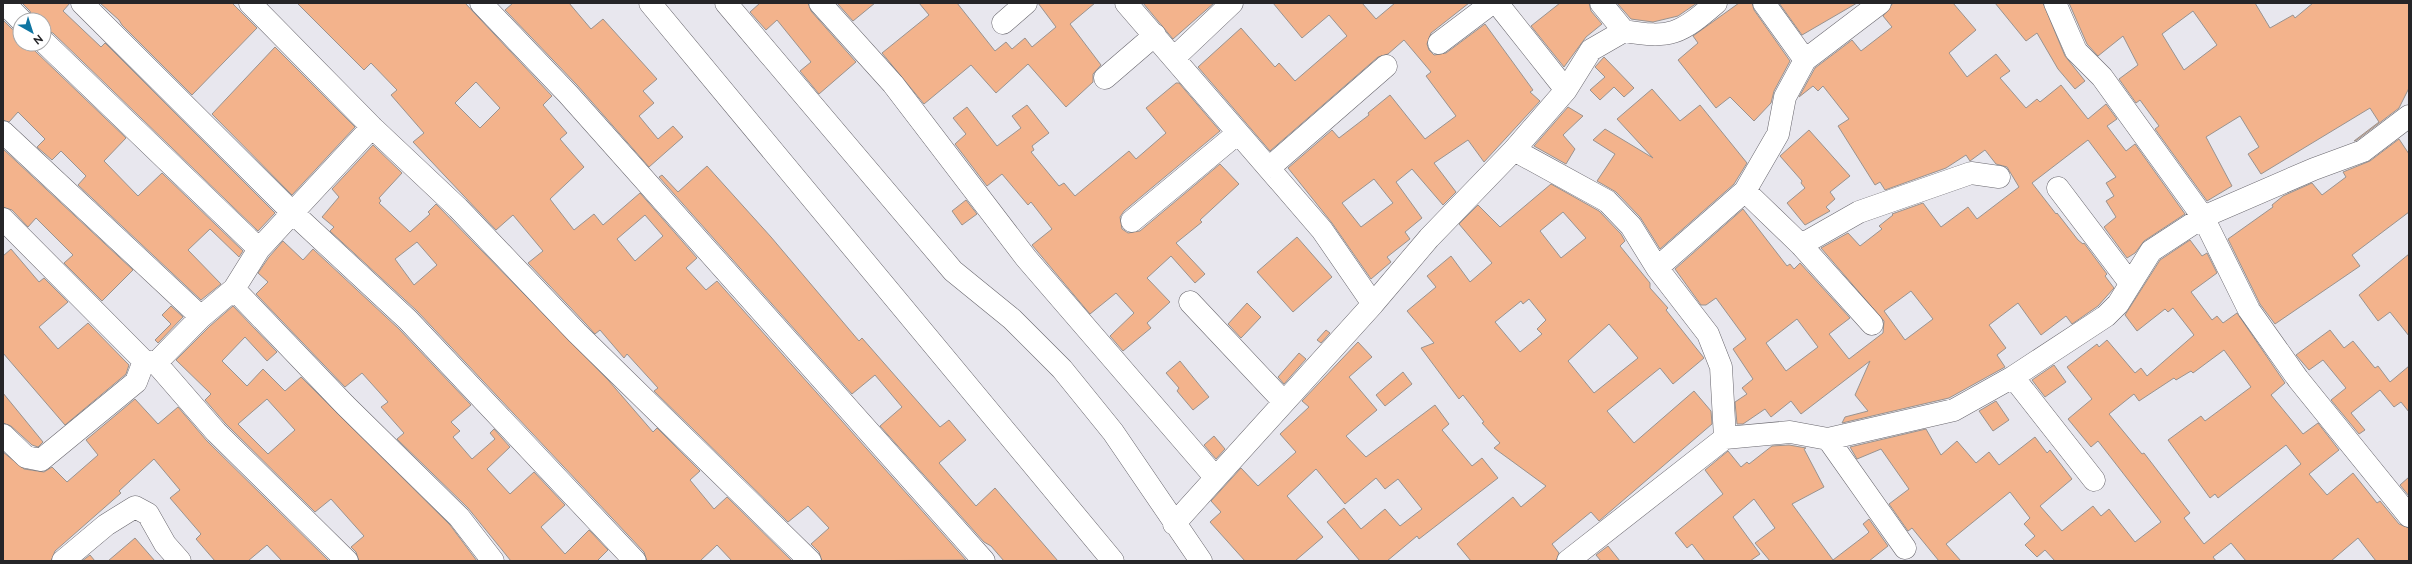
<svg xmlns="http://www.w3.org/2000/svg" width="2412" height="564" font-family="Raleway,sans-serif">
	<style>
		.building { fill: #f3b38c; stroke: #9a938f; fill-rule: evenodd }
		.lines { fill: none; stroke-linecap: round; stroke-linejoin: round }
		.minor-casing { stroke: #69676e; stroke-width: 23 }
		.minor { stroke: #fff; stroke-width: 22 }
	</style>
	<rect width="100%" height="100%" fill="#e8e7ee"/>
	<!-- building -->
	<path class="building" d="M22,3H70L63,11L101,47L105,43L275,213L258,231L53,33L44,30V20H33L30,11Z
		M100,3H232L257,28L192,95L122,25L119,20Z
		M297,3H465L552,96L543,105L567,133L560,139L584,167L550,199L574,230L594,214L603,225L640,193L697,258L686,268L706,290L717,281L966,560L822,561L819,552L811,544L829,528L808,506L788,522L654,391L658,388L627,354L624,358L600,330L595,334L586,324L528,263L543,251L513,215L496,230L413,142L424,133L391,95L397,90L371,63L364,70ZM476,82L500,108L480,128L455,103ZM645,215L663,236L635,261L617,239Z
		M513,3H569L591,29L603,19L657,79L643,91L654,103L639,116L658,139L673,126L683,137L649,167L577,85L505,10Z
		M760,3H808L811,11L856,62L819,94L800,71L811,62L777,20L766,30L750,12Z
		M837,3H875L853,21Z
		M919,3H957L995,51L1006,42L1012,49L1025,38L1032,47L1056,27L1038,3H1095L1070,24L1101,65L1093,74V82L1066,107L1028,64L996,93L971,65L924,104L882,53L929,15Z
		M1143,3H1214L1173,39Z
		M1273,3H1362L1376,19L1395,3H1469L1431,33L1427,44L1429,50L1434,55L1446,53L1485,24L1533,90L1530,92L1540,101L1484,162L1468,140L1434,163L1456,192L1443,205L1412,169L1396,182L1422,218L1405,232L1410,239L1387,257L1391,262L1371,279L1332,223L1288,168L1332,130L1339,138L1369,115L1368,113L1390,95L1425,139L1456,116L1426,76L1431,72L1404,40L1388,54L1378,57L1270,151L1198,67L1241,28L1275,67L1279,63L1295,81L1347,36L1329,15L1302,38ZM1374,179L1393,203L1361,227L1342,203Z
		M1560,3H1589L1591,11L1602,24L1586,37L1564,67L1531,26Z
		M1617,3H1697L1678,16L1653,22L1631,19Z
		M1739,3H1752L1754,10L1790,61L1774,91L1771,103L1754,121L1730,97L1716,108L1678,60L1698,43L1693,36Z
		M1779,3H1857L1802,35Z
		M1893,3H1953L1976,30L1949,53L1967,77L1996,54L2010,71L2000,78L2026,108L2037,99L2040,102L2061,85L2088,119L2106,104L2117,119L2107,126L2126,151L2135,144L2185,214L2144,241L2135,253L2127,258L2104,227L2116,217L2106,201L2114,196L2106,183L2116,177L2088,140L2032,183L2056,214L2057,213L2078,240L2083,244L2084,243L2107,274L2105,276L2114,288L2098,306L2072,324L2066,316L2041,335L2018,303L1989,325L2006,348L1997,355L2005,367L1949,398L1842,423L1845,417L1868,411L1855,395L1870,361L1801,414L1791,401L1771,417L1765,409L1743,424H1737L1735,402L1747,394L1742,388L1753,379L1733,349L1746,339L1716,298L1706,305H1701L1675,269L1743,209L1787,266L1790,264L1794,269L1800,263L1850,318L1829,334L1849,359L1883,333L1884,321L1821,248L1848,233L1860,246L1882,229L1879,226L1893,215L1892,214L1923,203L1941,227L1968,207L1977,219L2019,187L2007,167L1996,164L1985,150L1970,161L1966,155L1946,168L1885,190L1880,182L1875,185L1838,126L1849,119L1823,86L1818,91L1813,86L1799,97L1815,68L1852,40L1861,51L1892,27L1883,16ZM1911,291L1933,319L1905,340L1884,311ZM1797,319L1818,347L1786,371L1766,343Z
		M1995,3H2043L2065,56L2085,81L2075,89L2058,69L2037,33L2026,41Z
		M2069,3H2255L2270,28L2293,15L2295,18L2313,3H2409V88L2399,108L2357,140L2354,141L2379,122L2370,108L2261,174L2248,154L2259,147L2240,116L2206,137L2232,186L2207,201L2155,129L2159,126L2140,100L2136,103L2119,79L2138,65L2123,36L2098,56L2087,44ZM2193,11L2217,45L2184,70L2162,34Z
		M3,20L12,29L20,32V44H32L35,51L126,138L104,161L138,196L162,173L243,251L239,257L210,229L188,250L221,284L201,300L78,185L86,176L61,151L52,160L37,147L45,139L18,112L9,122L3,120Z
		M275,47L355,127L292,195L212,114Z
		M1604,57L1634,88L1624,97L1614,87L1600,100L1590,90L1605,77L1595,67Z
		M1176,83H1179L1220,131L1124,211L1120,217L1122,229L1128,233L1140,231L1220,164L1239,184L1200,220L1202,222L1176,243L1205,274L1195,283L1171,256L1147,278L1170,302L1147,323L1151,328L1123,351L1110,336L1134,313L1116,293L1090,314L1032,245L1052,229L1031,202L1028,205L1002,174L987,186L955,144L966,134L953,118L967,107L997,146L1021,128L1012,116L1027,105L1049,133L1032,146L1034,150L1031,152L1059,186L1064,183L1075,196L1129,151L1136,159L1166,133L1146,108Z
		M1652,89L1680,121L1700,105L1747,163L1734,184L1660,249L1640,217L1616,192L1597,181L1615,154L1593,140L1605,129L1653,158L1617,119Z
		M1568,107L1583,116L1563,135L1575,149L1566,164L1534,146Z
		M1809,130L1850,176L1830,192L1835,199L1826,207L1830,211L1805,225L1787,203L1805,188L1801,183L1802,181L1780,156Z
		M2399,139L2409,154V212L2352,255L2360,266L2275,324L2260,304L2228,239L2273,207L2272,205L2283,196L2312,183L2322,195L2346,177L2343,172L2370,161Z
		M373,145L402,173L379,198L381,201L379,203L410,232L430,214L428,212L436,204L609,381L653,432L657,428L700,471L690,480L714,509L727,497L792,561H732L717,545L700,561H647L644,552L417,311L330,231L334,227L322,217L339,197L332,189ZM417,242L437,265L414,285L395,259Z
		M3,149L133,270L102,301L64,263L73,255L36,218L28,227L12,210L3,207Z
		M707,166L771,237L859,341L862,338L940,427L949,420L966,440L939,463L976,506L995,488L1058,561H1004L991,546L984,542L880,426L902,407L875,375L852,394L659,177L662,175L678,192Z
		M1551,184L1599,211L1621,234L1625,241L1620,246L1650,283V288L1668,308L1666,310L1704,358L1673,384L1660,368L1607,411L1634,443L1694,391L1711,411L1712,424L1599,521L1591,512L1552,544L1559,553L1556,561H1471L1457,544L1513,497L1521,507L1546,486L1494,448L1500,443L1482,423L1484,422L1463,395L1459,399L1421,348L1434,343L1407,311L1436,287L1427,276L1451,256L1470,282L1492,263L1459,224L1478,205L1500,227ZM1563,212L1586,238L1561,258L1540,231ZM1529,299L1546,320L1537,329L1542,334L1520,352L1495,322L1521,301L1523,304ZM1609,324L1638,358L1594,393L1568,361Z
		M966,200L977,214L962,225L952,211Z
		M1297,237L1332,277L1293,312L1257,272Z
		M2190,240L2202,256L2207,253L2217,273L2191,292L2212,320L2217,316L2223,323L2237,313L2285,383L2271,395L2303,434L2318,423L2339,450L2309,474L2327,495L2353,473L2377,503L2380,501L2399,524L2409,528V561H2376L2358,538L2331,561H2246L2231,543L2213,557L2216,561H2055L2045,550L2037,557L2025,545L2035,536L2024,524L2030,518L2010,492L1946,544L1961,561H1939L1912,528L1908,531L1889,504L1909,489L1881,449L1857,459L1850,447L1926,429L1941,455L1957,441L1976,463L1989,452L1999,465L2035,437L2047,453L2050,450L2072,479L2040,506L2062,531L2093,506L2101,516L2109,509L2135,542L2161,522L2098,441L2091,447L2068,419L2092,399L2067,367L2097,344L2099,347L2107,340L2135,373L2141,368L2147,376L2194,335L2173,308L2168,312L2165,309L2137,331L2125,315L2160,260ZM2224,350L2251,387L2205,421L2201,416L2168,440L2210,498L2215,494L2218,498L2286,445L2301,464L2204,544L2184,518L2190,513L2144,453L2142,454L2109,414L2134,394L2139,401L2174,378L2176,380L2191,371L2193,373Z
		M283,241L303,260L313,249L399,329L471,405L451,422L460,431L453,437L472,459L495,439L490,433L494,429L510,447L487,469L510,494L534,472L565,505L541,527L565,554L589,530L608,550L597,561H511L468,508L397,439L404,433L381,407L388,402L362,373L345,387L256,294L268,282L258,273L269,257Z
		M11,249L39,282L44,278L68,302L39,327L58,349L88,323L129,365L126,374L65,425L3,353V256Z
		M2409,254V336L2390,312L2378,321L2359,295Z
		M1247,303L1261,317L1241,338L1228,324Z
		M171,306L183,317L158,343L155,340L171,324L162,315Z
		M233,306L277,352L267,361L245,337L222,361L247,386L263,369L285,391L301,377L450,525L477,561H359L356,552L351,547L364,536L331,499L315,512L225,423L205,400L211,394L176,360L210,326ZM267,399L295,430L268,454L238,424Z
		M1326,330L1330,333L1321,343L1317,340Z
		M2330,330L2344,348L2353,341L2375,368L2378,366L2390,382L2409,366V412L2401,402L2394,407L2380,390L2351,413L2365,430L2359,434L2331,400L2346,388L2323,360L2309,370L2296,355Z
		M1358,342L1372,357L1349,377L1377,410L1346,436L1366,457L1435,405L1449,424L1442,430L1472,466L1482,458L1498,478L1419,539L1417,536L1387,561H1360L1327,522L1344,508L1361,529L1385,509L1400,526L1422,509L1398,479L1385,489L1376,478L1345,504L1316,469L1287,496L1323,537L1295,561H1245L1210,522L1221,512L1211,501L1241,468L1258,486L1296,452L1280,434L1309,407L1302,401Z
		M1299,353L1306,359L1284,384L1278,377Z
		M1180,361L1209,397L1193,410L1177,391L1179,388L1166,373Z
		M2054,365L2066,382L2045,397L2032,380Z
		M1403,372L1412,384L1385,406L1376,395Z
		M3,393L43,442L38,447L32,445L11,426L3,423Z
		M135,399L158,424L178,407L207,441L329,561H282L267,545L248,561H215L196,539L201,534L170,498L180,490L154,459L119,491L121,493L55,551L51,561H3V452L24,469L44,472L52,467L67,482L98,455L86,440Z
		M1996,401L2009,420L1993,431L1979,411Z
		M1214,436L1225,449L1216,459L1204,445Z
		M1789,445L1806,448L1804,449L1824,487L1792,504L1833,560L1867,534L1869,532L1863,524L1869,519L1888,546L1869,561H1770L1755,543L1775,528L1754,499L1733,517L1760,554L1750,561H1705L1692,544L1687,548L1675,533L1723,494L1705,470L1728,451L1741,467L1747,462L1749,464L1772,446Z
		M2409,477V496L2400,485Z
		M135,538L155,561H108Z
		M1608,546L1620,561H1601L1596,555Z
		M90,555L95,561H82Z"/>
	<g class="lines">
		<defs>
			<path id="minor" d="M4,3L21,20
				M82,3L293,213L408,320L635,561
				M250,3L372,127L458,208L577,333L810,561
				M481,3L568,94L984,561
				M650,3L1113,561
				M726,3L953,271L1012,319L1062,369L1113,432L1201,561
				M820,3L893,84L1026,258L1215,477
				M1126,3L1322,230L1373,304
				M1497,3L1566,90
				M1601,3L1624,31
				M1764,3L1805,60
				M2055,3L2076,51L2102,77L2203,217L2249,310L2298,379L2409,516
				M1003,23L1026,3
				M44,42L259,249
				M1439,43L1492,3
				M1174,58L1232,3
				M1105,78L1155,35
				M3,132L201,317
				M1514,150L1607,201L1631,226L1657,268L1708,334L1721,367L1725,438
				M1270,167L1386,66
				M2058,188L2130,283
				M1745,191L1801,245L1872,324
				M3,219L144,361L156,363L216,432L347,561
				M1132,221L1238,133
				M1801,245L1859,212L1971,173L1999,177
				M1657,268L1745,191L1778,134L1785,97L1805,60L1880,3
				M234,289L345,405L459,517L493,561
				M1190,302L1284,402
				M156,363L201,317L234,289L259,249L372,127
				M2013,377L2094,480
				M3,435L26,457L41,460L136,382L144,361
				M1828,439L1905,548
				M1174,524L1373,304L1429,238L1514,150L1566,90L1591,50L1624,31C1671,39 1680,34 1716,3
				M63,561L106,525L135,507L148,514L165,544L180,561
				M1568,561L1725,438L1790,432L1828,439L1954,410L2013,377L2106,316L2118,304L2151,251L2203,217L2314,169L2363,151L2409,116"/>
		</defs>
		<!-- minor casing -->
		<use href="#minor" class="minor-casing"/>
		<!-- minor -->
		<use href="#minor" class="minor"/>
	</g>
	<!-- border -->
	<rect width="2412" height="564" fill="none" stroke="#252528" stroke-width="8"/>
	<!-- north arrow -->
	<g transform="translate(32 32) rotate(141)"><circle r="19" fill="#ffffff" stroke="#a8a8a9"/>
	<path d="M0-3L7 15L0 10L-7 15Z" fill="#0f75a1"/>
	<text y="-6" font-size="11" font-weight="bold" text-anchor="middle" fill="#252528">N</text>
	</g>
</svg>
